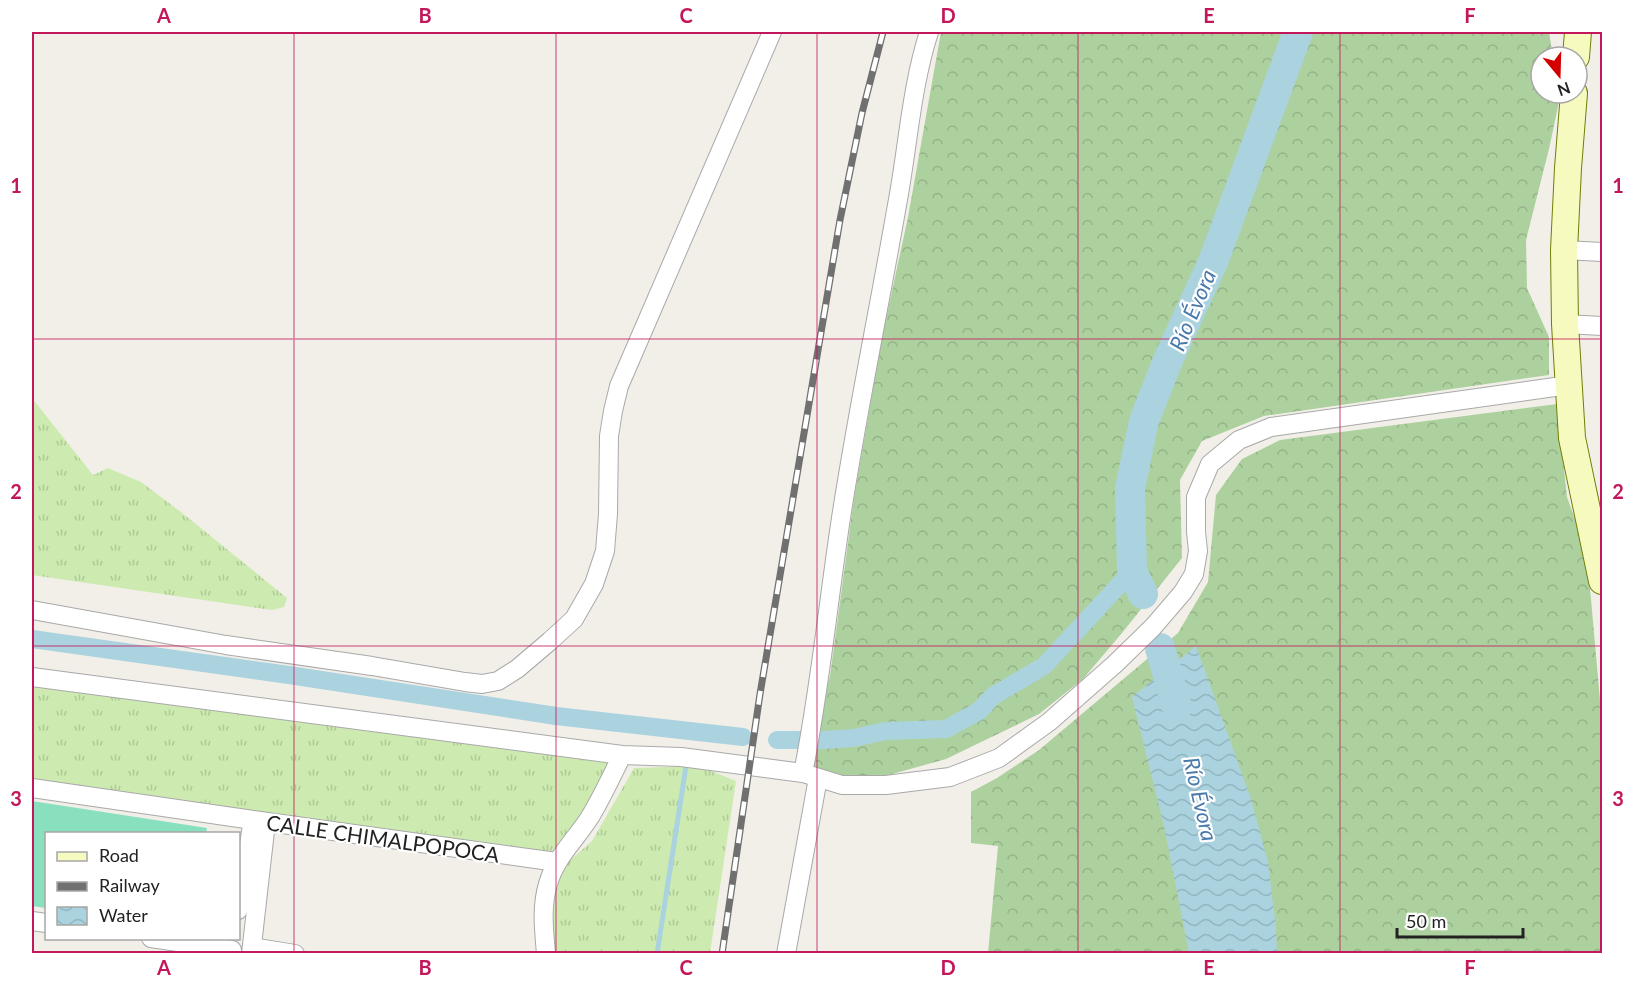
<svg xmlns="http://www.w3.org/2000/svg" width="1634" height="985" font-family="Lato,sans-serif">
	<style>
		.grass { fill: url(#grass-tufts) }
		.forest { fill: url(#forest-crowns) }
		.pitch { fill: #88e0be }
		.water { fill: url(#water-waves) }
		.lines { fill: none; stroke-linecap: round; stroke-linejoin: round }
		.stream { stroke: #aad3df; stroke-width: 5 }
		.canal { stroke: #aad3df; stroke-width: 18 }
		.river { stroke: #aad3df; stroke-width: 30 }
		.street-casing { stroke: #a9a9a9; stroke-width: 20 }
		.secondary-casing { stroke: #707d05; stroke-width: 28 }
		.street { stroke: #fff; stroke-width: 18 }
		.secondary { stroke: #f7fabf; stroke-width: 26 }
		.rail-casing { stroke: #707070; stroke-width: 7 }
		.rail { stroke: #fff; stroke-width: 4.5; stroke-dasharray: 14; stroke-linecap: butt }
		.grid { fill: none; stroke: #c2185b; stroke-width: 1.5; stroke-opacity: 0.55 }
		.labels { text-anchor: middle; dominant-baseline: central; stroke-width: 4.5; stroke-linejoin: round; paint-order: stroke }
		.street-label { font-size: 21px; fill: #222; stroke: #fff }
		.water-label { font-size: 22px; font-style: italic; fill: #4a7aab; stroke: #fff }
		.neatline { fill: none; stroke: #c2185b; stroke-width: 2 }
		.grid-label { font-size: 20px; text-anchor: middle; font-weight: bold; fill: #c2185b }
	</style>
	<defs>
		<pattern id="grass-tufts" width="24" height="20" patternUnits="userSpaceOnUse" patternTransform="scale(1.5)"><rect width="24" height="20" fill="#cdebb0"/><path d="M3 7l-1-3M5 7V3M7 7l1-3M15 17l-1-3M17 17v-4M19 17l1-3" fill="none" stroke="#b0c997"/></pattern>
		<pattern id="forest-crowns" width="20" height="18" patternUnits="userSpaceOnUse" patternTransform="scale(1.5)"><rect width="20" height="18" fill="#add19e"/><path d="M2 6a3 3 0 1 1 6 0M12 15a3 3 0 1 1 6 0" fill="none" stroke="#95b388"/></pattern>
		<pattern id="water-waves" width="16" height="10" patternUnits="userSpaceOnUse" patternTransform="scale(1.5)"><rect width="16" height="10" fill="#aad3df"/><path d="M0 5q4-4 8 0t8 0" fill="none" stroke="#92b5bf"/></pattern>
	</defs>
	<rect width="100%" height="100%" fill="#f2efe9"/>
	<!-- grass -->
	<path class="grass" d="M32,398L93,475L108,468L141,482L181,512L287,598L284,607L272,610L32,575Z
		M32,687L614,762L581,823L550,853L32,781Z
		M699,766L736,781L710,953L551,954V928L560,869L592,841L634,768Z"/>
	<!-- forest -->
	<path class="forest" d="M941,32H1549L1553,57H1541V93H1560V97L1549,149L1526,240L1527,288L1549,337V375L1264,416L1202,441L1180,480L1182,558L1122,633L1083,679L1039,714L946,759L885,776H840L813,768L817,726L830,676L854,498L882,337L908,217Z
		M1557,404L1567,497L1583,541L1589,577L1602,722V953H988L998,846L971,843V792L997,778L1039,750L1178,633L1208,582L1216,495L1242,459L1280,440Z"/>
	<!-- pitch -->
	<path class="pitch" d="M32,801L207,828L206,833L46,834V908L32,906Z"/>
	<!-- water -->
	<path class="water" d="M1196,646L1251,799L1268,862L1276,928L1277,953H1189L1164,826L1132,697Z"/>
	<g class="lines">
		<!-- stream -->
		<path class="stream" d="M657,954L686,766"/>
		<!-- canal -->
		<path class="canal" d="M32,639L289,675L556,716L743,737
			M777,740H824L853,738L886,731L946,729L979,711L993,696L1044,666L1132,571"/>
		<!-- river -->
		<path class="river" d="M1143,594L1132,571L1130,488L1144,421L1168,360L1213,262L1298,32
			M1160,648L1177,707"/>
		<defs>
			<path id="street" d="M1564,250L1602,252
				M1565,324L1602,326
				M32,610L226,645L372,666L465,682L482,684L498,681L517,669L550,641L574,619L594,584L605,551L608,514L609,436L613,411L619,386L772,32
				M32,677L622,755L681,757L803,773L842,785H886L950,777L999,758L1049,722L1115,664L1153,627L1183,592L1194,574L1198,551L1196,532V497L1210,464L1239,440L1271,427L1569,385
				M803,773C820,689 828,603 841,518C857,413 879,309 897,205C908,147 911,88 929,32
				M32,788L253,820L557,862
				M238,910L253,820
				M32,921L46,923
				M151,938L232,950
				M252,947L295,954
				M251,954L266,822
				M546,954C544,930 541,907 548,884C555,858 576,839 590,817C602,797 612,776 622,755
				M786,954L818,778"/>
			<path id="secondary" d="M1576,57L1578,32
				M1574,93L1568,168L1564,250L1565,324L1572,438L1602,581"/>
		</defs>
		<!-- street casing -->
		<use href="#street" class="street-casing"/>
		<!-- secondary casing -->
		<use href="#secondary" class="secondary-casing"/>
		<!-- street -->
		<use href="#street" class="street"/>
		<!-- secondary -->
		<use href="#secondary" class="secondary"/>
		<defs>
			<path id="rail" d="M722,954L760,694L840,220L862,113L883,32"/>
		</defs>
		<!-- rail casing -->
		<use href="#rail" class="rail-casing"/>
		<!-- rail -->
		<use href="#rail" class="rail"/>
	</g>
	<!-- grid -->
	<path class="grid" d="M294,32V954M556,32V954M817,32V954M1078,32V954M1340,32V954M32,339H1602M32,646H1602"/>
	<g class="labels">
		<!-- street labels -->
		<g class="street-label">
			<text transform="translate(383 838) rotate(8)">CALLE CHIMALPOPOCA</text>
		</g>
		<!-- water labels -->
		<g class="water-label">
			<text transform="translate(1192 310) rotate(-67)">Río Évora</text>
			<text transform="translate(1201 799) rotate(77)">Río Évora</text>
		</g>
	</g>
	<!-- border -->
	<rect width="1634" height="985" fill="none" stroke="#ffffff" stroke-width="66"/>
	<!-- legend -->
	<rect x="45" y="832" width="195" height="108" fill="#ffffff" stroke="#a7a7a7" stroke-width="1.5"/>
	<rect x="57" y="852" width="30" height="9" fill="#f7fabf" stroke="#a7a7a7" stroke-width="1.5"/>
	<text x="99" y="862" font-size="18" fill="#222222">Road</text>
	<rect x="57" y="882" width="30" height="9" fill="#707070" stroke="#a7a7a7" stroke-width="1.5"/>
	<text x="99" y="892" font-size="18" fill="#222222">Railway</text>
	<rect x="57" y="907" width="30" height="18" fill="url(#water-waves)" stroke="#a7a7a7" stroke-width="1.5"/>
	<text x="99" y="922" font-size="18" fill="#222222">Water</text>
	<!-- north arrow -->
	<g transform="translate(1559 75) rotate(161)"><circle r="28" fill="#ffffff" stroke="#a7a7a7" stroke-width="1.5"/>
	<path d="M0-4.5L10 22L0 15L-10 22Z" fill="#d40000"/>
	<text y="-9" font-size="16" font-weight="bold" text-anchor="middle" fill="#222222">N</text>
	</g>
	<!-- scale -->
	<path d="M1397 928v9h126v-9" fill="none" stroke="#222222" stroke-width="3"/>
	<text x="1406" y="928" font-size="18" fill="#222222" stroke="#ffffff" stroke-width="4.5" paint-order="stroke">50 m</text>
	<rect x="33" y="33" width="1568" height="919" class="neatline"/>
	<g class="grid-label">
		<text x="164" y="23">A</text>
		<text x="425" y="23">B</text>
		<text x="686" y="23">C</text>
		<text x="948" y="23">D</text>
		<text x="1209" y="23">E</text>
		<text x="1470" y="23">F</text>
		<text x="16" y="193">1</text>
		<text x="1618" y="193">1</text>
		<text x="16" y="499">2</text>
		<text x="1618" y="499">2</text>
		<text x="16" y="806">3</text>
		<text x="1618" y="806">3</text>
		<text x="164" y="975">A</text>
		<text x="425" y="975">B</text>
		<text x="686" y="975">C</text>
		<text x="948" y="975">D</text>
		<text x="1209" y="975">E</text>
		<text x="1470" y="975">F</text>
	</g>
</svg>
